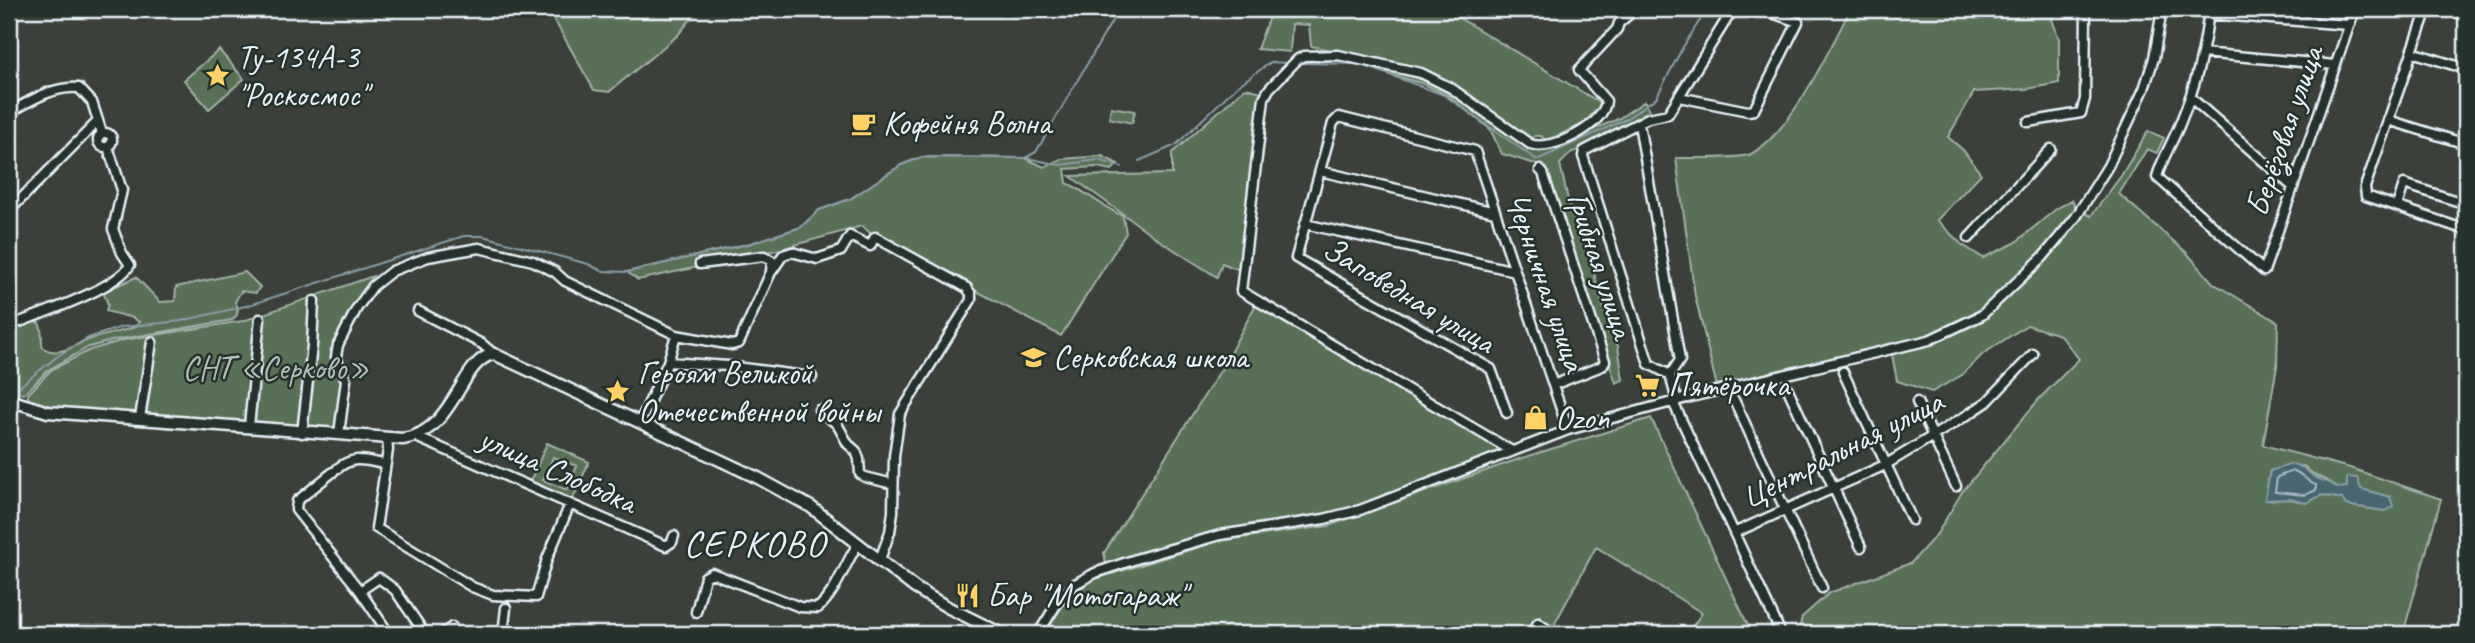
<svg xmlns="http://www.w3.org/2000/svg" width="2475" height="643" font-family="Caveat,sans-serif">
	<style>
		.green { fill: #597156; stroke: #a0b1a7; stroke-width: 2; fill-rule: evenodd }
		.water { fill: #4a656f; stroke: #899da6; stroke-width: 2 }
		.lines { fill: none; stroke-linecap: round; stroke-linejoin: round }
		.shore { stroke: #a9b9c1; stroke-width: 2 }
		.stream { stroke: #899da6; stroke-width: 2 }
		.minor-casing { stroke: #e8f1f8; stroke-width: 13 }
		.major-casing { stroke: #e8f1f8; stroke-width: 15 }
		.minor { stroke: #26332d; stroke-width: 8 }
		.major { stroke: #26332d; stroke-width: 10 }
		.labels { text-anchor: middle; dominant-baseline: central; stroke-width: 5; stroke-linejoin: round; paint-order: stroke }
		.poi-label { font-size: 33px; fill: #e8f1f8; stroke: #26332d; text-anchor: start }
		.street-label { font-size: 33px; fill: #e8f1f8; stroke: #26332d }
		.park-label { font-size: 33px; fill: #afbeb7; stroke: #26332d }
		.quarter-label { font-size: 37px; letter-spacing: 2px; fill: #e8f1f8; stroke: #26332d }
	</style>
	<rect width="100%" height="100%" fill="#3b403a"/>
	<filter id="ink" filterUnits="userSpaceOnUse"><feTurbulence type="fractalNoise" baseFrequency=".0143" numOctaves="2"/><feDisplacementMap in="SourceGraphic" scale="14" xChannelSelector="R" yChannelSelector="G"/><feConvolveMatrix kernelMatrix="1 2 1 2 8 2 1 2 1" color-interpolation-filters="sRGB"/></filter>
	<g filter="url(#ink)">
		<!-- green -->
		<path class="green" d="M548,9H699L678,35L609,92L594,90Z
			M1272,9H1452L1461,19L1602,104L1583,124L1546,141L1541,136H1535L1531,140L1447,82L1413,67L1311,46L1309,25L1292,24L1290,52L1257,49Z
			M1842,9H2056L2052,19L2059,39V83L2027,89L1974,92L1948,137L1963,150L1981,174L1937,220L1961,244L1983,258L2015,243L2056,209L2072,200L2076,209L2091,216L2121,176L2148,131L2164,138L2157,153L2147,149L2119,194L2187,253L2213,283L2278,322L2277,366L2263,445L2350,468L2441,499L2403,634H1798L1802,617L1829,593L1911,563L1937,534L1962,492L2039,399L2079,359L2060,335L2027,325L1983,354L1962,375L1932,392L1897,381L1890,344L1717,387L1695,296L1676,158C1690,158 1741,159 1751,154C1791,132 1827,54 1848,14ZM2304,466C2316,480 2326,476 2337,488L2361,489L2390,497L2385,511L2346,505L2343,499L2322,495L2306,503L2290,499L2265,500L2270,471Z
			M219,50L244,79L209,109L184,80Z
			M1363,64C1390,71 1420,76 1445,90C1479,107 1504,139 1540,152L1618,119L1645,101L1651,114L1590,146L1572,152L1560,164L1571,213L1582,231L1604,309L1618,346L1623,380L1616,383L1545,171L1535,164L1502,154L1490,129L1447,95L1424,84L1382,72Z
			M1245,88L1262,92L1240,270L1222,263L1217,277L1162,242L1070,176L1172,174V153Z
			M1111,107L1135,111L1132,123L1109,118Z
			M1102,156L1118,164L1112,170L1097,167L1065,169L1067,183C1087,192 1102,207 1123,216L1126,233L1061,336L875,237L862,226L777,250L638,280L627,272L751,243L801,227L819,210L850,199L901,165L922,157L1025,158L1044,167L1061,159Z
			M245,272L260,287L256,293L241,291L235,302L238,308L237,315L232,320L115,340L89,347L48,370L24,394L9,389V332L31,321L39,323C44,331 40,339 43,348C61,358 74,344 91,339C105,335 120,332 135,327L139,322L133,318L106,311L108,304L103,292L136,277L160,302L175,301L176,287Z
			M373,276L330,350L343,383L336,429L47,408L28,401V394L51,370L90,350L124,340L243,321Z
			M1255,306L1498,445L1501,452L1359,506L1322,515L1251,524L1106,564L1104,553L1222,368Z
			M1651,418L1752,634H1687L1702,613L1596,547L1553,627L1562,634H1544L1546,631L1540,617L1530,634H1043L1069,597L1092,580L1219,541L1328,526L1519,459Z
			M547,443L589,462L572,501L530,482ZM553,457L577,466L567,490L543,480Z"/>
		<!-- water -->
		<path class="water" d="M2292,464C2305,467 2302,468 2312,475C2320,482 2329,480 2337,488L2347,487V477L2357,478L2361,489L2390,497L2393,506L2385,511L2346,505L2342,499L2322,495L2306,503L2290,499L2265,500L2270,471Z"/>
		<g class="lines">
			<!-- shore -->
			<path class="shore" d="M2293,471C2303,473 2306,482 2316,485V490L2305,495L2275,492L2277,477Z"/>
			<!-- stream -->
			<path class="stream" d="M1301,63L1360,64L1444,95L1537,160L1626,119L1656,98L1683,47L1707,9
				M1027,158L1060,165L1098,160L1122,167
				M1139,161L1176,145L1236,87L1271,62L1286,63
				M9,395L59,355L88,338L122,327L181,321L246,306L464,236H483L588,264L602,271L627,272L751,243L801,227L819,210L850,199L901,165L922,157L1025,158L1036,152L1119,9"/>
			<defs>
				<path id="minor" d="M2209,9C2205,48 2196,85 2181,121C2174,140 2162,158 2157,177L2264,271L2355,9
					M2427,9L2365,187L2366,196L2466,230
					M2208,14L2349,25
					M2412,52L2466,69
					M2202,53L2335,65
					M1679,97L1748,111L1754,110L1798,22L1761,9
					M2190,97L2293,187
					M9,113C31,100 53,86 79,88L92,102L102,133
					M2388,120L2466,144
					M2028,122L2081,113L2085,99L2086,9
					M1639,124L1680,360L1670,375
					M98 140a7 7 0 1 1 14 0a7 7 0 1 1-14 0Z
					M1540,170L1543,173L1605,361L1602,366L1553,385
					M1320,171L1495,212
					M2397,206L2404,184L2466,204
					M9,211L98,121
					M1305,224L1515,271
					M1969,238L2051,149
					M772,271L783,255L792,252L817,259L841,251L850,236L870,246L875,237L967,288L971,294V300L900,414L894,456L893,512L890,532L879,562
					M418,311L482,344L494,354
					M9,326C37,315 115,290 130,265L122,253L113,229L122,190L108,147
					M668,362L728,366L812,377
					M1843,372L1912,520
					M1670,375L1649,364L1583,156L1584,151L1648,118L1668,114L1733,9
					M1670,375L1677,401
					M1786,385L1861,547
					M1734,400L1822,588
					M1673,402L1779,629
					M1917,402L1956,486
					M819,410L837,424L848,444L856,451L859,459L860,474L865,477L893,484
					M1507,413L1491,369L1296,258L1333,123L1339,117L1475,151L1568,430
					M140,418L152,342
					M640,422L668,362L676,335
					M249,426L260,319
					M302,433L312,346L314,301
					M339,434L346,380L336,357L338,345L357,308L373,286L392,271L428,257L479,248L533,261L555,272L565,281L676,335L732,345L739,343L771,272L772,261L764,256L700,264
					M416,437L666,546L672,542L674,536
					M387,438L388,450L376,528L472,587L493,595L536,597L547,559L570,504
					M1512,451L1241,291L1264,98L1269,89L1298,59L1304,56L1338,55L1421,73L1451,88L1530,144C1552,152 1605,125 1606,101L1579,70L1617,29L1619,23L1635,9
					M338,468C355,455 365,461 385,464
					M333,472L297,501L296,510L360,591L389,634
					M1736,532L1885,465L1969,414L1987,402L2033,354
					M360,591L379,578L395,590L425,634
					M696,612L705,577L712,573L800,607L818,608C837,591 844,565 858,544
					M442,634L452,627
					M503,634L506,608
					M1038,634L1058,602L1075,584L1095,573L1139,558L1220,535L1324,519L1360,510L1568,430L1687,398L1929,340L1982,315L2043,257L2076,217L2108,166L2144,89L2154,58L2162,9
					M1532,634L1538,623L1554,634"/>
				<path id="major" d="M9,400L48,412L403,439C456,431 460,359 494,354L758,478L811,507L915,588L949,608L1002,634"/>
			</defs>
			<!-- minor casing -->
			<use href="#minor" class="minor-casing"/>
			<!-- major casing -->
			<use href="#major" class="major-casing"/>
			<!-- minor -->
			<use href="#minor" class="minor"/>
			<!-- major -->
			<use href="#major" class="major"/>
		</g>
	</g>
	<!-- icons -->
	<defs>
		<symbol id="sight-bare" viewBox="-9 -9 18 18"><path d="M0-6L1.8-2.2L6-1.7L2.9 1.2L3.7 5.4L0 3.3L-3.7 5.4L-2.9 1.2L-6-1.7L-1.8-2.2Z" fill="#ffd166" stroke="#26332d" stroke-width="2.5" paint-order="stroke"/></symbol>
		<symbol id="cafe-bare" viewBox="-9 -9 18 18"><path d="M-5.5-4.5H6V0H3Q3 3.5 0 3.5H-2.5Q-5.5 3.5-5.5 0ZM3-3.2v2h1.7v-2ZM-6 4.5H4V6H-6Z" fill="#ffd166" stroke="#26332d" stroke-width="2.5" paint-order="stroke"/></symbol>
		<symbol id="school-bare" viewBox="-9 -9 18 18"><path d="M0-5L7-2L0 1L-7-2ZM-4 1L0 2.5L4 1V4Q0 6-4 4Z" fill="#ffd166" stroke="#26332d" stroke-width="2.5" paint-order="stroke"/></symbol>
		<symbol id="supermarket-bare" viewBox="-9 -9 18 18"><path d="M-6-5.5h2.5l.6 2H6L4.5 2H-2.5L-4.4-4H-6ZM-1.5 3.2a1.3 1.3 0 1 0 .1 0ZM3 3.2a1.3 1.3 0 1 0 .1 0Z" fill="#ffd166" stroke="#26332d" stroke-width="2.5" paint-order="stroke"/></symbol>
		<symbol id="shop-bare" viewBox="-9 -9 18 18"><path d="M-5-2.5h2.3a2.7 3.5 0 0 1 5.4 0H5L5.5 6h-11ZM-1.5-2.5h3a1.5 2.3 0 0 0-3 0Z" fill="#ffd166" stroke="#26332d" stroke-width="2.5" paint-order="stroke"/></symbol>
		<symbol id="restaurant-bare" viewBox="-9 -9 18 18"><path d="M-5-6h1v4h1v-4h1v4h1v-4h1v5L-1.5 .5V6h-2V.5L-5-1ZM5-6V6H3V1.5H1.5Q1.5-4 5-6Z" fill="#ffd166" stroke="#26332d" stroke-width="2.5" paint-order="stroke"/></symbol>
	</defs>
	<g fill-rule="evenodd">
		<use href="#sight-bare" x="200" y="58" width="35" height="35"/>
		<use href="#cafe-bare" x="846" y="106" width="35" height="35"/>
		<use href="#school-bare" x="1016" y="340" width="35" height="35"/>
		<use href="#supermarket-bare" x="1630" y="368" width="35" height="35"/>
		<use href="#sight-bare" x="600" y="374" width="35" height="35"/>
		<use href="#shop-bare" x="1518" y="400" width="35" height="35"/>
		<use href="#restaurant-bare" x="950" y="578" width="35" height="35"/>
	</g>
	<g class="labels">
		<!-- poi labels -->
		<g class="poi-label">
			<text x="237" y="57">Ту-134А-3<tspan x="237" dy="38">"Роскосмос"</tspan></text>
			<text x="883" y="123">Кофейня Волна</text>
			<text x="1053" y="357">Серковская школа</text>
			<text x="638" y="373">Героям Великой<tspan x="638" dy="38">Отечественной войны</tspan></text>
			<text x="1668" y="385">Пятёрочка</text>
			<text x="1555" y="418">Ozon</text>
			<text x="987" y="595">Бар "Мотогараж"</text>
		</g>
		<!-- street labels -->
		<g class="street-label">
			<text transform="translate(2284 131) rotate(-71)">Берёзовая улица</text>
			<text transform="translate(1601 265) rotate(72)">Грибная улица</text>
			<text transform="translate(1546 282) rotate(71)">Черничная улица</text>
			<text transform="translate(1409 295) rotate(31)">Заповедная улица</text>
			<text transform="translate(1842 449) rotate(-27)">Центральная улица</text>
			<text transform="translate(558 470) rotate(24)">улица Слободка</text>
		</g>
		<!-- park labels -->
		<g class="park-label">
			<text x="276" y="368">СНТ «Серково»</text>
		</g>
		<!-- quarter labels -->
		<g class="quarter-label">
			<text x="755" y="543">СЕРКОВО</text>
		</g>
	</g>
	<!-- margin -->
	<rect width="2475" height="643" fill="none" stroke="#26332d" stroke-width="35"/>
	<rect x="18" y="18" width="2440" height="608" fill="none" stroke="#e8f1f8" stroke-width="2.5" filter="url(#ink)"/>
</svg>
